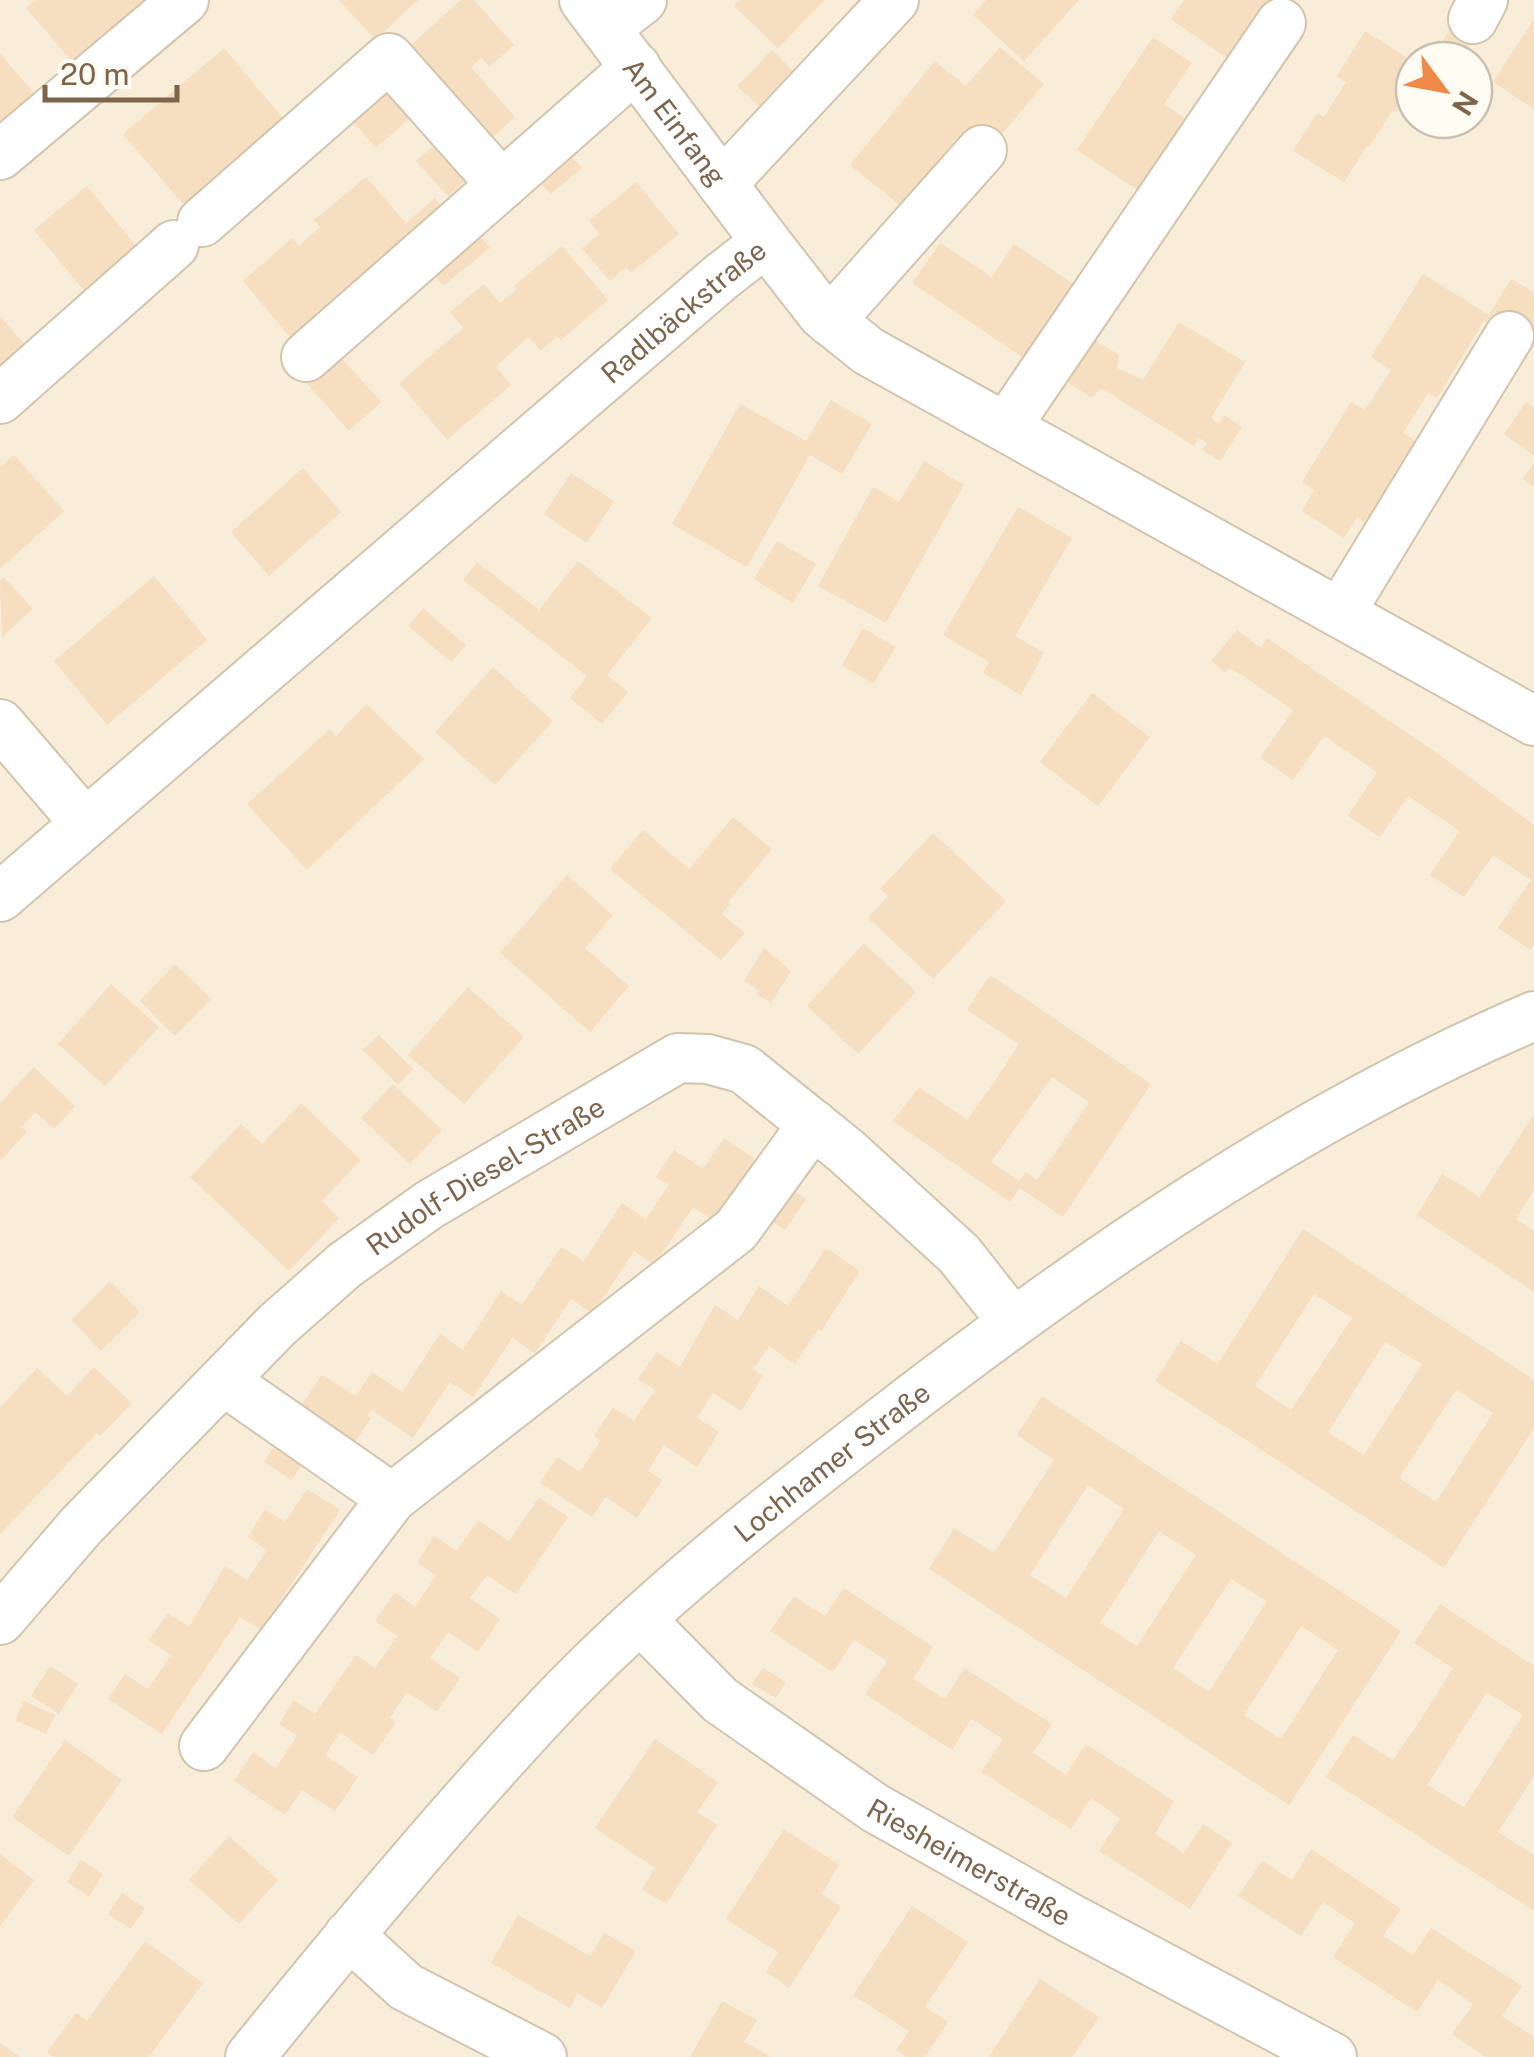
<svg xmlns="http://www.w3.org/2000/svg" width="1534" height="2057" font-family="'Public Sans',sans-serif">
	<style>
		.residential { fill: #f7edd8; fill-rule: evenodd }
		.building { fill: #f6dec0; fill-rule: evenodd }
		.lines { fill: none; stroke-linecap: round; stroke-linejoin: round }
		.minor-casing { stroke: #d3c4ae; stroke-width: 52 }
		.minor { stroke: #fff; stroke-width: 48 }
		.labels { text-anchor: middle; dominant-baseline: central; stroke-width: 8; stroke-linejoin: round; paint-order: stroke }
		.street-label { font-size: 28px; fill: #7d644a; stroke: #fffcf3 }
	</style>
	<rect width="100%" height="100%" fill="#fefaeb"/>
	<!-- residential -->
	<path class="residential" d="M0,0H1534V2057H0ZM1414,60H1474V120H1414Z"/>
	<!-- building -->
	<path class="building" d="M35,0H177L75,65L26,8Z
		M339,0H418L376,40Z
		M461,0H474L514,45L489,67L482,58L471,67L515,117L486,143L404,51Z
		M740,0H825L778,48L734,6Z
		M986,0H1079L1024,61L973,15Z
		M1184,0H1285L1240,67L1171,19Z
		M1461,12L1482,25L1460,60H1431Z
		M1534,19V109L1493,82Z
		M1365,31L1414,62V84L1396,113L1392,111L1369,147L1367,146L1344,182L1293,151L1317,113L1324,117L1346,82L1337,76Z
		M1153,37L1192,63L1164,104L1185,118L1137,190L1077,150Z
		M1000,47L1044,84L994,143L911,214L850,165L935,61L966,86Z
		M224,48L296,134L196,219L123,134Z
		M772,50L796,74L762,109L737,86Z
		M0,53L47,109L0,150Z
		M377,78L411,117L376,148L342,109Z
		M436,144L468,179L448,196L416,161Z
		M567,152L582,168L551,194L537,179Z
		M366,177L406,223L435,198L452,219L373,289L361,275L339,293L350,307L301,350L243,281L292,238L299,246L320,227L314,220Z
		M636,182L679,234L631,273L626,267L610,281L582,248L599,234L589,221Z
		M87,186L140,251L87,294L34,230Z
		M475,229L490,248L443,286L427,267Z
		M940,243L992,277L1014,244L1078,287L1028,361L912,283Z
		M562,246L608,300L561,340L557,336L541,351L529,337L496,366L511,385L447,440L399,383L463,328L450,312L484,284L500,303L517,289L514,286Z
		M1423,274L1489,315L1511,279L1534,292V326L1523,345L1484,321L1437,398L1428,393L1403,433L1417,442L1380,502L1366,523L1357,517L1344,538L1302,511L1314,490L1302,482L1351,402L1365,410L1391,370L1371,357Z
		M0,316L27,347L0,370Z
		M1179,322L1245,362L1211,418L1219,424L1224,415L1242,427L1220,461L1202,450L1207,443L1199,438L1194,446L1104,390L1100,389L1092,398L1056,375L1083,333L1119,355L1117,368L1143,380Z
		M336,352L381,402L349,431L304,380Z
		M831,400L872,424L842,474L810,455L747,567L672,524L740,404L806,441Z
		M1526,402L1534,408V456L1504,434Z
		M14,455L64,511L0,569V467Z
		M924,461L964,485L886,623L818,586L873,487L899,502Z
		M1534,462V487L1523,479Z
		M303,468L341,512L269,576L231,532Z
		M571,473L614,501L587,543L544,514Z
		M1018,507L1072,538L1015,636L1044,653L1021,695L983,673L989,662L943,635Z
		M777,541L816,564L793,603L754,579Z
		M578,561L652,618L607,675L628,692L602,724L570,698L587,676L463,580L477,562L539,610Z
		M154,576L207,640L107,725L54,661Z
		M4,577L33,609L2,637L0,580Z
		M423,608L466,645L451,662L408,626Z
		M863,628L896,647L873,684L842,665Z
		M1237,630L1261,648L1267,638L1437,753L1534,825V945L1531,950L1498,928L1531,880L1493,855L1464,897L1430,875L1460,831L1408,796L1380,837L1348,816L1377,772L1324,736L1293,780L1260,758L1293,710L1242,675L1229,668L1225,673L1211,661Z
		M493,667L553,721L495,785L435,732Z
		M1092,693L1150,737L1098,806L1040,762Z
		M366,704L424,759L307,870L247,804L330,729L336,736Z
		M733,817L772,849L728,902L730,904L722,914L745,933L721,960L610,869L643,830L689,869Z
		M933,833L1006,901L933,979L868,918L888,896L880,889Z
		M567,875L613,915L585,948L629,986L590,1032L500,953Z
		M864,943L916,992L858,1054L807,1006Z
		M764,948L791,971L771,1003L756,994L759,990L744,981Z
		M175,964L211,999L175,1036L140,1001Z
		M990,975L1151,1084L1063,1217L1020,1188L1010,1202L893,1121L919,1087L967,1120L993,1084L1019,1044L967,1010ZM1052,1077L1089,1102L1037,1180L1026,1172L1019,1181L991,1162Z
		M111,984L159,1027L105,1086L58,1044Z
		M468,987L524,1037L464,1104L408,1055Z
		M379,1035L413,1069L398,1085L363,1050Z
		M34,1067L75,1106L54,1129L35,1112L21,1127L27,1132L0,1161V1103Z
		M393,1084L442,1130L410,1164L361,1118Z
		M301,1103L361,1160L322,1201L339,1218L289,1271L190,1177L241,1124L262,1144Z
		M1534,1114V1190L1516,1219L1534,1231V1292L1417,1215L1442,1174L1480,1197Z
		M724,1138L758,1161L718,1223L693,1207L654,1265L634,1251L593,1314L571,1299L535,1353L512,1338L473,1397L450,1382L413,1438L372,1410L367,1416L371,1418L348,1453L291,1420L322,1375L356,1396L372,1372L402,1392L440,1334L463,1350L501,1291L522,1305L561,1247L584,1261L622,1203L646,1219L669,1185L656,1177L674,1150L703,1169Z
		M775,1178L806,1199L785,1230L754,1208Z
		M1303,1229L1534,1380V1428L1444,1568L1155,1381L1181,1341L1218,1364ZM1314,1294L1352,1318L1291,1410L1255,1386ZM1385,1342L1422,1364L1364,1455L1328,1432ZM1456,1390L1493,1413L1436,1502L1399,1478Z
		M826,1248L860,1271L821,1331L818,1329L795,1364L769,1346L753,1370L763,1376L741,1411L713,1393L697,1418L719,1432L697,1467L664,1445L648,1471L662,1480L637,1518L606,1497L592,1517L540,1483L557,1457L580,1472L601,1440L594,1436L613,1407L634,1421L655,1390L638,1379L657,1352L680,1367L715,1305L738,1320L759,1286L788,1306Z
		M110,1281L140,1312L101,1351L71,1320Z
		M94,1367L132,1403L100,1436L97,1433L0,1534V1407L37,1368L67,1396Z
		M1042,1396L1401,1631L1289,1805L929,1569L954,1528L994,1553L1054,1460L1017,1435ZM1088,1485L1124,1509L1066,1598L1030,1575ZM1159,1531L1196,1555L1137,1646L1100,1623ZM1231,1579L1267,1601L1209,1692L1173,1668ZM1301,1626L1338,1650L1281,1739L1244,1715Z
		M285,1430L313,1448L292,1480L264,1462Z
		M307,1489L340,1510L261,1630L240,1617L162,1734L108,1699L125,1674L148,1689L171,1655L149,1640L168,1613L189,1627L225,1566L247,1580L267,1550L248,1537L265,1509L285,1522Z
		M539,1497L568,1517L516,1594L487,1575L470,1598L500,1619L478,1652L448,1632L430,1658L460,1678L437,1712L407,1692L390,1718L396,1722L373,1755L340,1732L325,1755L358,1777L335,1811L302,1790L285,1815L234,1781L253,1752L276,1768L297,1736L279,1724L294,1700L315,1714L356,1655L375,1668L397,1636L375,1621L395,1592L415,1607L436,1575L417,1563L434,1536L457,1551L478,1520L509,1541Z
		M844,1588L933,1647L913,1679L945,1699L964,1668L1052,1724L1033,1753L1066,1775L1086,1744L1174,1801L1155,1834L1184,1853L1203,1824L1232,1843L1190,1909L1099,1851L1120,1818L1091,1798L1071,1829L981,1772L1003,1739L971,1719L952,1750L865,1694L887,1661L854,1640L833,1672L770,1631L794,1596L825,1616Z
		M1440,1604L1534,1666V1776L1498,1832L1534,1855V1911L1326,1777L1353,1735L1393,1760L1423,1716L1453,1668L1414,1643ZM1487,1692L1523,1715L1464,1807L1427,1785Z
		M50,1666L78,1684L59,1714L31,1696Z
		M763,1668L786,1682L776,1698L752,1684Z
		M24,1701L55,1715L46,1734L15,1720Z
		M655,1739L718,1782L697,1812L717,1825L666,1904L642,1889L655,1868L595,1828Z
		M65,1740L122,1780L69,1856L12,1817Z
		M784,1829L839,1865L822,1894L841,1907L789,1988L766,1972L778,1952L726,1919Z
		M229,1836L278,1880L239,1924L189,1880Z
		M1311,1849L1401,1909L1383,1936L1413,1955L1431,1928L1522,1986L1502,2016L1534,2037V2057H1486L1452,2034L1473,2004L1438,1980L1417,2012L1333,1957L1355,1923L1323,1902L1301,1936L1238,1896L1262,1861L1292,1880Z
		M0,1854L34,1880L0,1926Z
		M81,1860L103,1874L89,1897L67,1882Z
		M122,1893L145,1908L131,1929L108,1914Z
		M912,1906L968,1942L925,2007L948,2022L925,2057H907L896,2050L909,2031L853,1995Z
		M518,1915L590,1956L604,1933L636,1951L602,2008L578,1993L570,2008L491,1963Z
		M145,1941L203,1983L149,2057H54L47,2052L76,2013L87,2021Z
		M1040,1979L1099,2017L1072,2057H989Z
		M722,2001L757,2020L744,2042L771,2057H690Z
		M0,2043L20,2057H0Z"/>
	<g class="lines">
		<defs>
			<g id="minor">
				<path id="s1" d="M584,0L766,242"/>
				<path d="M1473,19L1483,0"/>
				<path d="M606,28L642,0"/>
				<path d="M0,155L184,0"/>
				<path d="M722,184L894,0"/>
				<path d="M202,222L389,58L502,185"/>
				<path d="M830,321L982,150"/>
				<path d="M306,357L636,67"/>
				<path d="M0,399L174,245"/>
				<path d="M1006,427L1281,23"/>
				<path d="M1340,613L1509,336"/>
				<path d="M0,724L84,822"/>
				<path id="s2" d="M0,897L721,277L766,242L822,314L868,351L1534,721"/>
				<path d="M224,1381L392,1498L736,1230L813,1124"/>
				<path id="s3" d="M0,1620L81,1526L277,1325L345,1265L429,1205L678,1058L708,1059L744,1069L846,1151L959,1254L1012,1321"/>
				<path id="s4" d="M641,1620L720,1700L875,1808L1070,1918L1332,2057"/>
				<path d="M204,1746L392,1498"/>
				<path d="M349,1935L406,1987L542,2057"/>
				<path id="s5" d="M250,2057C346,1938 445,1819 550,1707C647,1604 768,1509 880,1423C1083,1266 1297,1117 1534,1016"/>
			</g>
		</defs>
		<!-- minor casing -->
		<use href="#minor" class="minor-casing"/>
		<!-- minor -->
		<use href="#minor" class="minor"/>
	</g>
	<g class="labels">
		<!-- street labels -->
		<g class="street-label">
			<text stroke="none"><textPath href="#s1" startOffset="152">Am Einfang</textPath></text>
			<text stroke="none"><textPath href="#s2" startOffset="900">Radlbäckstraße</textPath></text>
			<text stroke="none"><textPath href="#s3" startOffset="662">Rudolf-Diesel-Straße</textPath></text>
			<text stroke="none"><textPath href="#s5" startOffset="835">Lochhamer Straße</textPath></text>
			<text stroke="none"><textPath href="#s4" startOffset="410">Riesheimerstraße</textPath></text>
		</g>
	</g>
	<!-- north arrow -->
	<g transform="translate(1444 90) rotate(122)"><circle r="48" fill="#fffcf3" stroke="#cbbfaf" stroke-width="2.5"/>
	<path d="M0-8L18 38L0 25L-18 38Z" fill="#f08947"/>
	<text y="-15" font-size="28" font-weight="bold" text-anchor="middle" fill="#7d644a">N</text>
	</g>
	<!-- scale -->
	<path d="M45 85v15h132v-15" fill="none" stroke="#7d644a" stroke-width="5"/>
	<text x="60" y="85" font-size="30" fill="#7d644a" stroke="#fffcf3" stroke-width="8" paint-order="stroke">20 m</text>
</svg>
